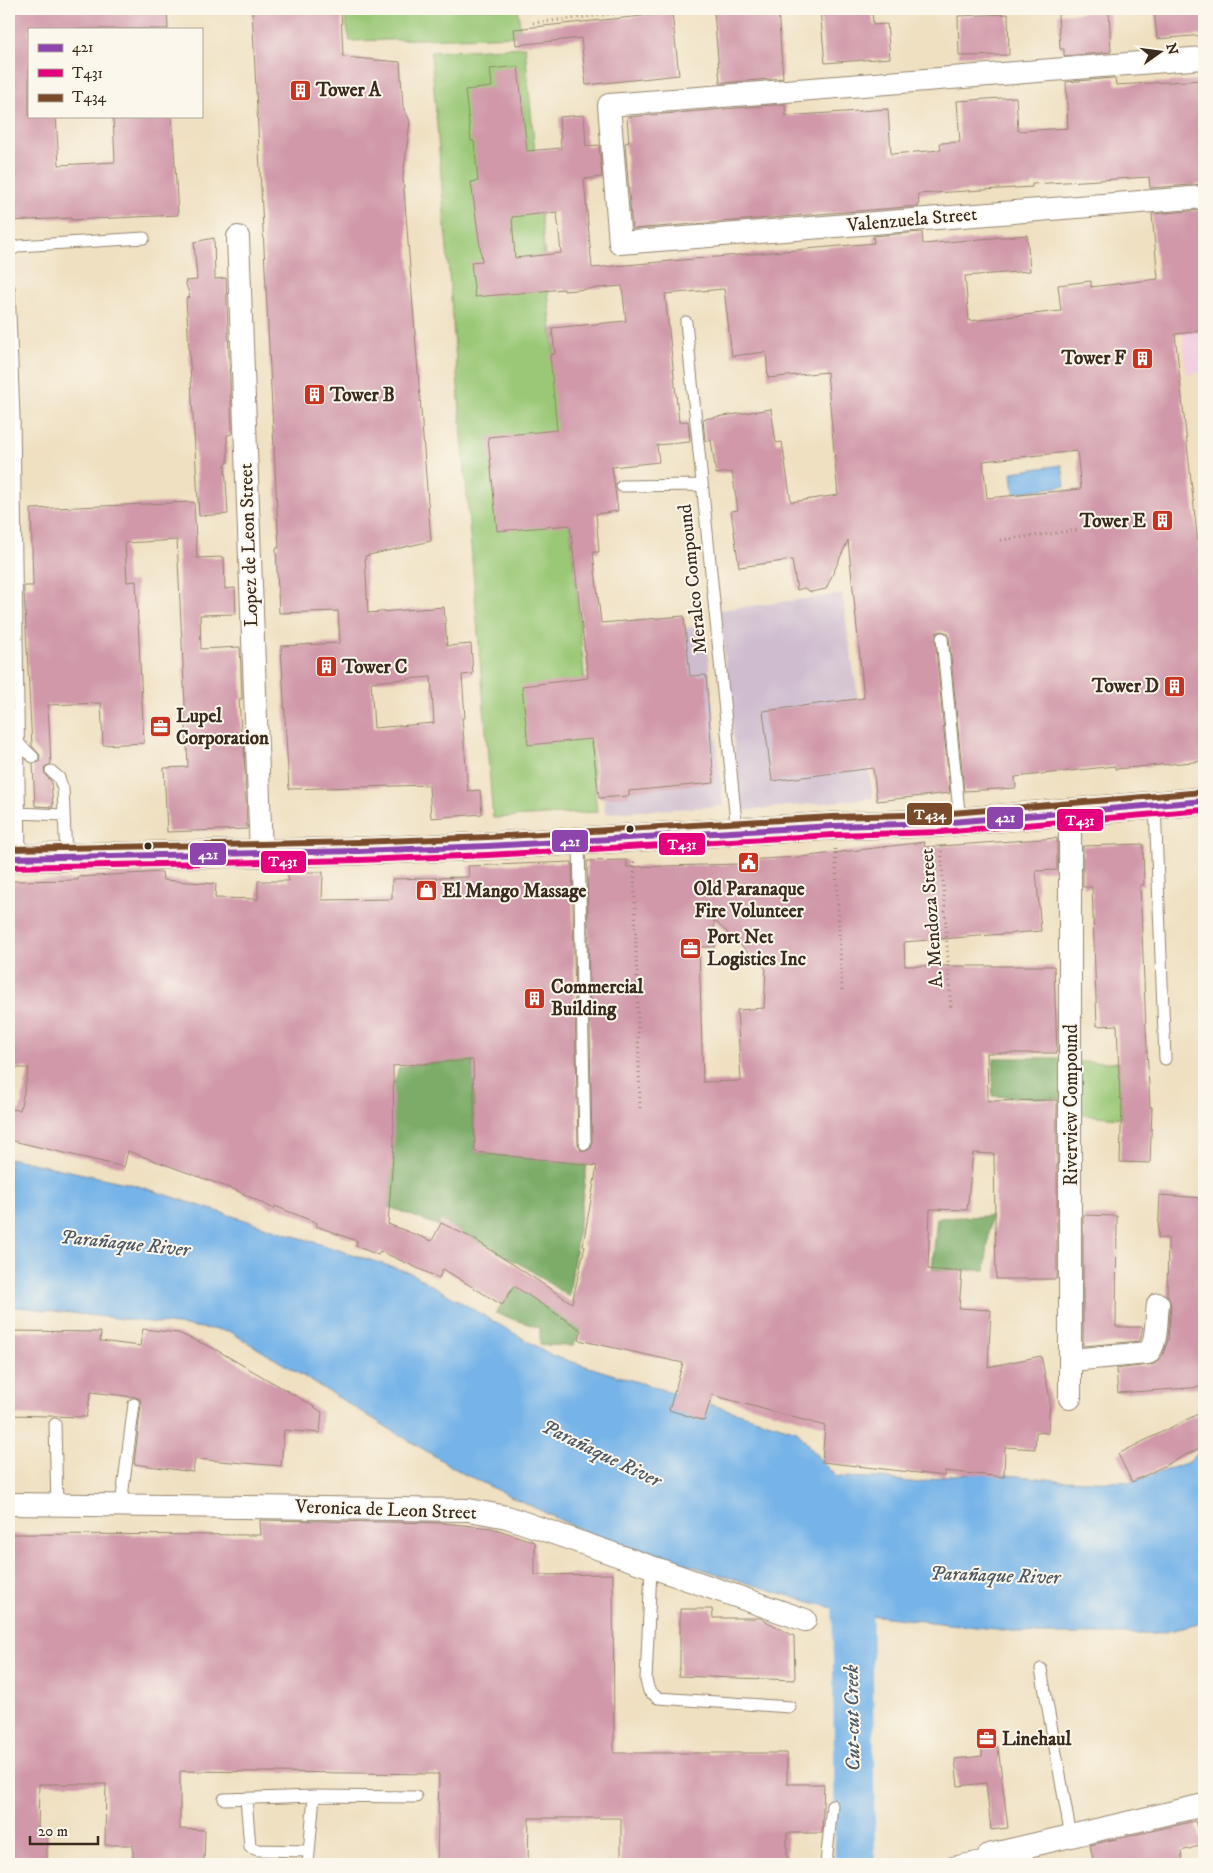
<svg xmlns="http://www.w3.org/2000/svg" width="1213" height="1873" font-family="'IM FELL DW Pica',serif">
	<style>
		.built { fill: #f2cfe1 }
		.industrial { fill: #cfbdcf }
		.green { fill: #9ac876; stroke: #6a794a }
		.forest { fill: #7bac67; stroke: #5b6b42 }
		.water { fill: #75b3e8; stroke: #586e83 }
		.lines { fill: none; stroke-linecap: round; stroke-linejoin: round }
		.river { stroke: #75b3e8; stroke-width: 40 }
		.building { fill: #d098a9; fill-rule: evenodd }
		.service-casing { stroke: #958570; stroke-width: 13 }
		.minor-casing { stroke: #958570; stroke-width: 24 }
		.secondary-casing { stroke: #958570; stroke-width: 29 }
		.path { stroke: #958570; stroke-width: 3; stroke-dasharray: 1 4; stroke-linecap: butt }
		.service { stroke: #fff; stroke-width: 11 }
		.minor { stroke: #fff; stroke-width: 22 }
		.secondary { stroke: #fbe6c4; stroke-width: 28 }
		.bus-1-casing { stroke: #fbf7ec; stroke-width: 10 }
		.bus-2-casing { stroke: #fbf7ec; stroke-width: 10 }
		.bus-3-casing { stroke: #fbf7ec; stroke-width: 10 }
		.bus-1 { stroke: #8e44ad; stroke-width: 6 }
		.bus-2 { stroke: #e5007d; stroke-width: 6 }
		.bus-3 { stroke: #7a4b2a; stroke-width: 6 }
		.bus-dot { fill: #3b2a1e; stroke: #fbf7ec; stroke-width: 2 }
		.labels { text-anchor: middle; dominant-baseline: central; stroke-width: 4; stroke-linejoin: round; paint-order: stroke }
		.poi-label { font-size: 19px; font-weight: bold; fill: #3b2a1e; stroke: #fbf7ec; text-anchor: start }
		.street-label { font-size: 19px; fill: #3b2a1e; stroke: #fbf7ec }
		.water-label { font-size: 20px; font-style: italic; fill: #4f5a65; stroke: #fbf7ec }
		.line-badge { stroke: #fbf7ec; stroke-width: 2 }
		.badge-label { font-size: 14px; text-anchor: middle; font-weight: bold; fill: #fff }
	</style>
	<rect width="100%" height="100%" fill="#fbf7ec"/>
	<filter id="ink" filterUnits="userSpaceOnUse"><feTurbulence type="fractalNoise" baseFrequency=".02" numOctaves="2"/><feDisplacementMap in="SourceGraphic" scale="10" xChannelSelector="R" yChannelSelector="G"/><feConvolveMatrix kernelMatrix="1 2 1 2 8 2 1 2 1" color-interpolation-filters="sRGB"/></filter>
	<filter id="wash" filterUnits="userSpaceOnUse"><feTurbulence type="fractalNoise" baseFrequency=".0096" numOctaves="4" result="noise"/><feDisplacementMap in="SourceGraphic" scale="20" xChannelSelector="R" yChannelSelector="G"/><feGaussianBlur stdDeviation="1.12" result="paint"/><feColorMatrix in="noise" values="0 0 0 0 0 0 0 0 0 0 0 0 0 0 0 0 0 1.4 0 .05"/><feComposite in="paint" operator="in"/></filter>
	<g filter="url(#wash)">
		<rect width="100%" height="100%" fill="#efe0c1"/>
		<!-- built -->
		<path class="built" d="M1204,269V406L1201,372L1186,374L1178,272Z"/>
		<!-- industrial -->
		<path class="industrial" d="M842,594L873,798L741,811L720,610Z
			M705,626L723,806L605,813L588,636Z"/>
		<!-- green -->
		<path class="green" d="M343,9H518L521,36L350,41Z
			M525,47L597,812L493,818L431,52Z
			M1077,1062H1118L1122,1118L1072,1114Z"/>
		<!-- forest -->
		<path class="forest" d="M453,877H468L475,1152L587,1164L569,1297L527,1268L440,1220L439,1226L389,1207L392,1088L399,1068L414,1065L464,1060L454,928Z
			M994,1058H1065L1063,1099L992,1096Z
			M991,1216L985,1270H932L937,1218Z
			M522,1279L584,1318L574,1346L540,1345V1328L495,1313Z"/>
		<!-- water -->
		<path class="water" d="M1062,465L1065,486L1014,493L1012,472Z
			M9,1158L135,1185L411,1273L553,1356L797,1431L822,1462L837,1477L881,1478L918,1483L945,1476L980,1472L1056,1480L1131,1482L1189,1462L1204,1447V1620L1196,1625L1155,1634H1038L852,1613L796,1598L592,1535L464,1474L229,1331L9,1306Z"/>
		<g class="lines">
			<!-- river -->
			<path class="river" d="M852,1571L855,1864"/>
		</g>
		<g id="blocks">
			<!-- building -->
			<path class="building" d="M9,9H167L168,29H29V116H56L59,165L115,162L113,116H172L178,215L71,220V218L9,221Z
				M252,9H341L343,57L400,62L403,107L410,121L403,177L431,541L365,556L368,613L444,607L447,646L471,644L473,674L462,675L465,718H462L468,791L480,790L482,814L431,818L429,785L289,789L281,646L340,643L338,611L279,613L276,548H279ZM431,677L434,723L374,728L371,682Z
				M758,9H778L783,78L720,83L714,12Z
				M820,9H872L873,25L887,24L890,58L825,63Z
				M1154,9H1204V35L1157,39Z
				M1109,11L1111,52L1064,56V49H1060L1058,14Z
				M672,13L679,75L586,85L581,38L516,45L514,29Z
				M1008,14L1009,55L959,56L958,16Z
				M518,66L527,151L561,148L559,117L584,115L586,146L599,145L602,177L584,179L592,268L874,243L873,236L922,232L923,244L1027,235L1030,271L965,276L969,321L1061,311L1058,285L1091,281V287L1158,279L1152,214L1204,210V331L1175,334L1204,599V761L1115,769V766L1015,777L1016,788L964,791L949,637L948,633L942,631L937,632L935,639L950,793L877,801L873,768L772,781L763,711L864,698L848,540L826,589L811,592L804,588L797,590L792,560L739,567L731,511L738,510L732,472L716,474L711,440L705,441L703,419L771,409L776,443L782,442L791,502L838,495L827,372L768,378L766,352L732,356L724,289L665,294L679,422L688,421L690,442L657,445L659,462L612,467L618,511L596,514L599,552H593L601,623L684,616L690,676L706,675L714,783L629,791V796L599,798L592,739L528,745L522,686L588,678L570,525L497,531L488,437L557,430L550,355L555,354L552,328L626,321L622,286L564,291V289L475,297L471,262L482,261L471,182L478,181L474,141H471L465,90L492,87L490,69ZM557,212L561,253L515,258L512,217ZM1077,451L1081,489L987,498L983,461Z
				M1113,78L1115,79L1116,85L1204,80V184L1150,188L1149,177L1032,184V187L918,194L919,206L632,229L625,143L629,142L627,117L785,104L786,116L888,109L891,154L941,150L940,143L960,142L957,101L1016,97L1018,131L1068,128L1066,82Z
				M214,238L215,279L226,278L232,434L227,435L228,463L225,464L228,514L199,516L186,298L190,297L185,281L197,280L194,242Z
				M194,502L197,558L224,557L225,589L235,588L236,614L200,615L201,649L240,647L242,699H239L242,746H244L247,829L167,832L164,768L188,767L177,540L125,543L127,582L136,581L144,743L103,745L101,703L48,705L51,764L46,766L44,770L46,776L51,781L53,807L35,806L33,764L39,762L40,755L32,746L24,591V586H33L31,509Z
				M1057,838V870L1036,871L1041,931L904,942L905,966H1054L1057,1053H987L988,1101L1057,1100V1279H996L994,1154L973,1153L967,1210L930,1209L928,1269L962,1272L959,1308L991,1310L988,1367L1041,1356L1050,1399L1048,1433L1036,1432L1035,1449L1005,1447L1004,1477L945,1471V1476L822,1462L825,1426L712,1395L704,1421L669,1410L683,1363L579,1340L581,1330L514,1286L502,1305L443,1269L439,1278L380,1251L378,1255L356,1246L357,1241L316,1226L317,1223L275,1206L274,1209L238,1191L128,1151L124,1167L9,1140V1109L20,1110L29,1068H13L9,982V978H11L9,881L78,880V877L162,872L163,880L216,884L215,898L258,899V881H288V872H323L322,900L392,899V879L469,877L468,866L572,862L578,1144L581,1150L586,1151L591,1148L592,1144L587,861L627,860V867L741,864V860L801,857L924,842L925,847ZM714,920L766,969L764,1008L737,1010L741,1081L703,1082L699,947H715ZM473,1060L475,1152L597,1166L583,1245L585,1246L572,1303L474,1239L441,1223L432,1241L388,1224L394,1143L393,1066Z
				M1143,844L1144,885H1140L1146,1029L1150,1107H1152L1150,1163L1120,1162L1122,1099H1120L1117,1025L1097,1026L1092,887H1083V846Z
				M1160,1195L1204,1198V1387L1118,1393L1116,1369L1155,1364L1163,1354L1168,1340L1171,1305L1167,1295L1168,1238H1158Z
				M1083,1215L1117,1216L1116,1327H1143L1140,1341L1083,1346Z
				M143,1329L178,1333L213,1348L308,1403L322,1412L320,1433L284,1430L281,1466L195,1459L193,1472L134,1464L141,1405L140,1399L135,1397L91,1392L86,1417L9,1415V1331L101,1332L100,1341L140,1346Z
				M1204,1411V1446L1132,1482L1118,1454Z
				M260,1520L443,1523L492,1528L535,1542V1575L613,1574L614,1753H787V1784H824L822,1833H787V1864H621V1818H529L528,1864H437L439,1774L180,1771V1829L205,1830L204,1864H133V1845H105L106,1784H39L38,1832L47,1833V1864H9V1534L261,1535Z
				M680,1609H712L713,1618H760L794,1636L795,1680L678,1676L680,1665Z
				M998,1747L1008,1828L991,1830L986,1783L958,1786L955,1759L982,1756V1749Z
				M1195,1821L1203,1845L1181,1851L1183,1864H1094L1090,1845Z"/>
		</g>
	</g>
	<g filter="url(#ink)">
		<use href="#blocks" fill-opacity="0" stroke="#958570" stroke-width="1"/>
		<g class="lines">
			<defs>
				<path id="service" d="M9,251L19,246L144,238
					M9,288L14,416L20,857
					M686,322L737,832
					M622,486L701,485
					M942,638L960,822
					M17,742L33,757
					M51,771L59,778L63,789L66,857
					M1155,805L1165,1059
					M18,813L64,815
					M579,841L585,1144
					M55,1424L57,1505
					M121,1505L134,1404
					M651,1568L646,1680L649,1691L658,1698L790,1707
					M1041,1669L1071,1837
					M246,1798L250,1847L258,1850L308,1851
					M224,1799L314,1796
					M1026,1848L1028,1864
					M308,1864L314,1796L416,1797
					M826,1864L832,1805
					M945,1864L989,1855"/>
				<path id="minor" d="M1204,58L609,105L620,243L1204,197
					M238,237L261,853
					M1070,813V1398
					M1071,1360L1148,1353C1158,1343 1156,1317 1158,1304
					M9,1504L469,1510L507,1517L805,1620
					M989,1855L1204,1805"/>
				<path id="secondary" d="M9,858L359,851L488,846L833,826L940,823L1204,801"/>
			</defs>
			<!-- service casing -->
			<use href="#service" class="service-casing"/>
			<!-- minor casing -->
			<use href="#minor" class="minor-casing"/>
			<!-- secondary casing -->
			<use href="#secondary" class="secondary-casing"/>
			<!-- path -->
			<path class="path" d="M533,23L654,9
				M1001,540L1079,530
				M941,846L951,1010
				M835,849L842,991
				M634,862L640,1108"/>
			<!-- service -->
			<use href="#service" class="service"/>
			<!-- minor -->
			<use href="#minor" class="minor"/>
			<!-- secondary -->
			<use href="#secondary" class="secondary"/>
			<defs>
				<path id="bus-1" d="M9,858L359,851L488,846L833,826L940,823L1204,801"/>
				<path id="bus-2" d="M9,867L359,860L488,855L833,835L941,832L1204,810"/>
				<path id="bus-3" d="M9,849L359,842L488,837L832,817L940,814L1203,792"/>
			</defs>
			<!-- bus-1 casing -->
			<use href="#bus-1" class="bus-1-casing"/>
			<!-- bus-2 casing -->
			<use href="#bus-2" class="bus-2-casing"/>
			<!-- bus-3 casing -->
			<use href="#bus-3" class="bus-3-casing"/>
			<!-- bus-1 -->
			<use href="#bus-1" class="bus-1"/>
			<!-- bus-2 -->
			<use href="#bus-2" class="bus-2"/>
			<!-- bus-3 -->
			<use href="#bus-3" class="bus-3"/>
		</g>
	</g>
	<!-- icons -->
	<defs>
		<symbol id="building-square" viewBox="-11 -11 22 22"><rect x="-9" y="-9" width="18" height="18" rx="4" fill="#c8321e" stroke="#fbf7ec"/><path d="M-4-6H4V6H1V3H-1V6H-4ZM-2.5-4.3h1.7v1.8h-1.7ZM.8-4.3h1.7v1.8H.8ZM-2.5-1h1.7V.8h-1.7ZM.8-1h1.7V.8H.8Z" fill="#fff"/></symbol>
		<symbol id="office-square" viewBox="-11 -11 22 22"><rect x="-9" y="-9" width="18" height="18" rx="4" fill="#c8321e" stroke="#fbf7ec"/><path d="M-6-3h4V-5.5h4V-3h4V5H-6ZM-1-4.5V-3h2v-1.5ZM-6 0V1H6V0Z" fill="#fff"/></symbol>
		<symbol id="civic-square" viewBox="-11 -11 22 22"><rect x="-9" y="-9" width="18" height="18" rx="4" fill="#c8321e" stroke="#fbf7ec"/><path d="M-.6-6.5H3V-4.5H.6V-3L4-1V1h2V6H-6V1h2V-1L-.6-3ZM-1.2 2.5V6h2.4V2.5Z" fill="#fff"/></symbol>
		<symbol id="shop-square" viewBox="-11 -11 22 22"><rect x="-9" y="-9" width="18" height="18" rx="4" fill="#c8321e" stroke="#fbf7ec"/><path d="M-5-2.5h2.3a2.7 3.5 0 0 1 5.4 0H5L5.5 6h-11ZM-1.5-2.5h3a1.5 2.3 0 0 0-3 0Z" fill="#fff"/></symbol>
	</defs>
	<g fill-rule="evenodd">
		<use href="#building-square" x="288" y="78" width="25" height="25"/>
		<use href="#building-square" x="1130" y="346" width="25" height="25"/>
		<use href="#building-square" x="302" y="382" width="25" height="25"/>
		<use href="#building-square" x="1150" y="508" width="25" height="25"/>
		<use href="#building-square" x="314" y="654" width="25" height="25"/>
		<use href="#building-square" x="1162" y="674" width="25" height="25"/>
		<use href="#office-square" x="148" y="714" width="25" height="25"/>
		<use href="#civic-square" x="736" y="850" width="25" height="25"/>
		<use href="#shop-square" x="414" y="878" width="25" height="25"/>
		<use href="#office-square" x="678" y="936" width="25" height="25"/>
		<use href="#building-square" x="522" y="986" width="25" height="25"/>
		<use href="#office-square" x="974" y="1726" width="25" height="25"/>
	</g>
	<!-- markers -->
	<g class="bus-dot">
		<circle cx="630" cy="829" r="4.5"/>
		<circle cx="148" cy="846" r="4.5"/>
	</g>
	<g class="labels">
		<!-- poi labels -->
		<g class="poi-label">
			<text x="316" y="90">Tower A</text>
			<text x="1126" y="358" text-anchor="end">Tower F</text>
			<text x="330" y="395">Tower B</text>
			<text x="1146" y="521" text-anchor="end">Tower E</text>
			<text x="342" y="667">Tower C</text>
			<text x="1159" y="686" text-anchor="end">Tower D</text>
			<text x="176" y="716">Lupel<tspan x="176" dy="22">Corporation</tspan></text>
			<text x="749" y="889" text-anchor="middle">Old Paranaque<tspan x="749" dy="22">Fire Volunteer</tspan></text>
			<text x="442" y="891">El Mango Massage</text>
			<text x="707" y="937">Port Net<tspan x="707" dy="22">Logistics Inc</tspan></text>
			<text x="551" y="987">Commercial<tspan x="551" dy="22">Building</tspan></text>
			<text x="1002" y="1739">Linehaul</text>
		</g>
		<!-- street labels -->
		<g class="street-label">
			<text transform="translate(912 220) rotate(-5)">Valenzuela Street</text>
			<text transform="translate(249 545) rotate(-92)">Lopez de Leon Street</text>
			<text transform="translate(693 579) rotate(-96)">Meralco Compound</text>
			<text transform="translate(932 918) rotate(-94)">A. Mendoza Street</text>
			<text transform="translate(1071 1105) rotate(-90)">Riverview Compound</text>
			<text transform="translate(386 1510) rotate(2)">Veronica de Leon Street</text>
		</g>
		<!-- water labels -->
		<g class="water-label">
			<text transform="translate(125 1244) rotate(6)">Parañaque River</text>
			<text transform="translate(601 1454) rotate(26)">Parañaque River</text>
			<text transform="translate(995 1576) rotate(2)">Parañaque River</text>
			<text transform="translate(853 1718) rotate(-91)">Cut-cut Creek</text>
		</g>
	</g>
	<g class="line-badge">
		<rect x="906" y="802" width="47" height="24" rx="5" fill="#7a4b2a"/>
		<rect x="986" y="806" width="38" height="24" rx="5" fill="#8e44ad"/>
		<rect x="1056" y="808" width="48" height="24" rx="5" fill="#e5007d"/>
		<rect x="551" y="829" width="38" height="24" rx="5" fill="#8e44ad"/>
		<rect x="658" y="832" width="48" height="24" rx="5" fill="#e5007d"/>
		<rect x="189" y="842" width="38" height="24" rx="5" fill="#8e44ad"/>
		<rect x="260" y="850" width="47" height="24" rx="5" fill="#e5007d"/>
	</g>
	<g class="badge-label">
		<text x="930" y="819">T434</text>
		<text x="1005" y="822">421</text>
		<text x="1080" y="825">T431</text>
		<text x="570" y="846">421</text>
		<text x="682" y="849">T431</text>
		<text x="208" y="859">421</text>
		<text x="283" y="866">T431</text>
	</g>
	<!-- margin -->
	<rect width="1213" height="1873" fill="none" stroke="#fbf7ec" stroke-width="30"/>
	<!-- legend -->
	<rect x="28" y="28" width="175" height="90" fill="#fbf7ec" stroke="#aea59a"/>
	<rect x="38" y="44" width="25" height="8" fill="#8e44ad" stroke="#aea59a"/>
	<text x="72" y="52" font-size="15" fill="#3b2a1e">421</text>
	<rect x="38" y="69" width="25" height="8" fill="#e5007d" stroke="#aea59a"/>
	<text x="72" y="78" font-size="15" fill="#3b2a1e">T431</text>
	<rect x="38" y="94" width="25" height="8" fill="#7a4b2a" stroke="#aea59a"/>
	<text x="72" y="102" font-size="15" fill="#3b2a1e">T434</text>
	<!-- north arrow -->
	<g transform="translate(1160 52) rotate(76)" stroke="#fbf7ec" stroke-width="4" paint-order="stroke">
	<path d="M0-4L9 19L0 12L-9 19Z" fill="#3b2a1e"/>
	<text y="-8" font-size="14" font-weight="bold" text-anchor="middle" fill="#3b2a1e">N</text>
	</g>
	<!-- scale -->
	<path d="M30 1836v8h68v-8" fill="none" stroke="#3b2a1e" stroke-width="2.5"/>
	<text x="38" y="1836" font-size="15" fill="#3b2a1e" stroke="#fbf7ec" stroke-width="4" paint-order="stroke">20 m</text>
</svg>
